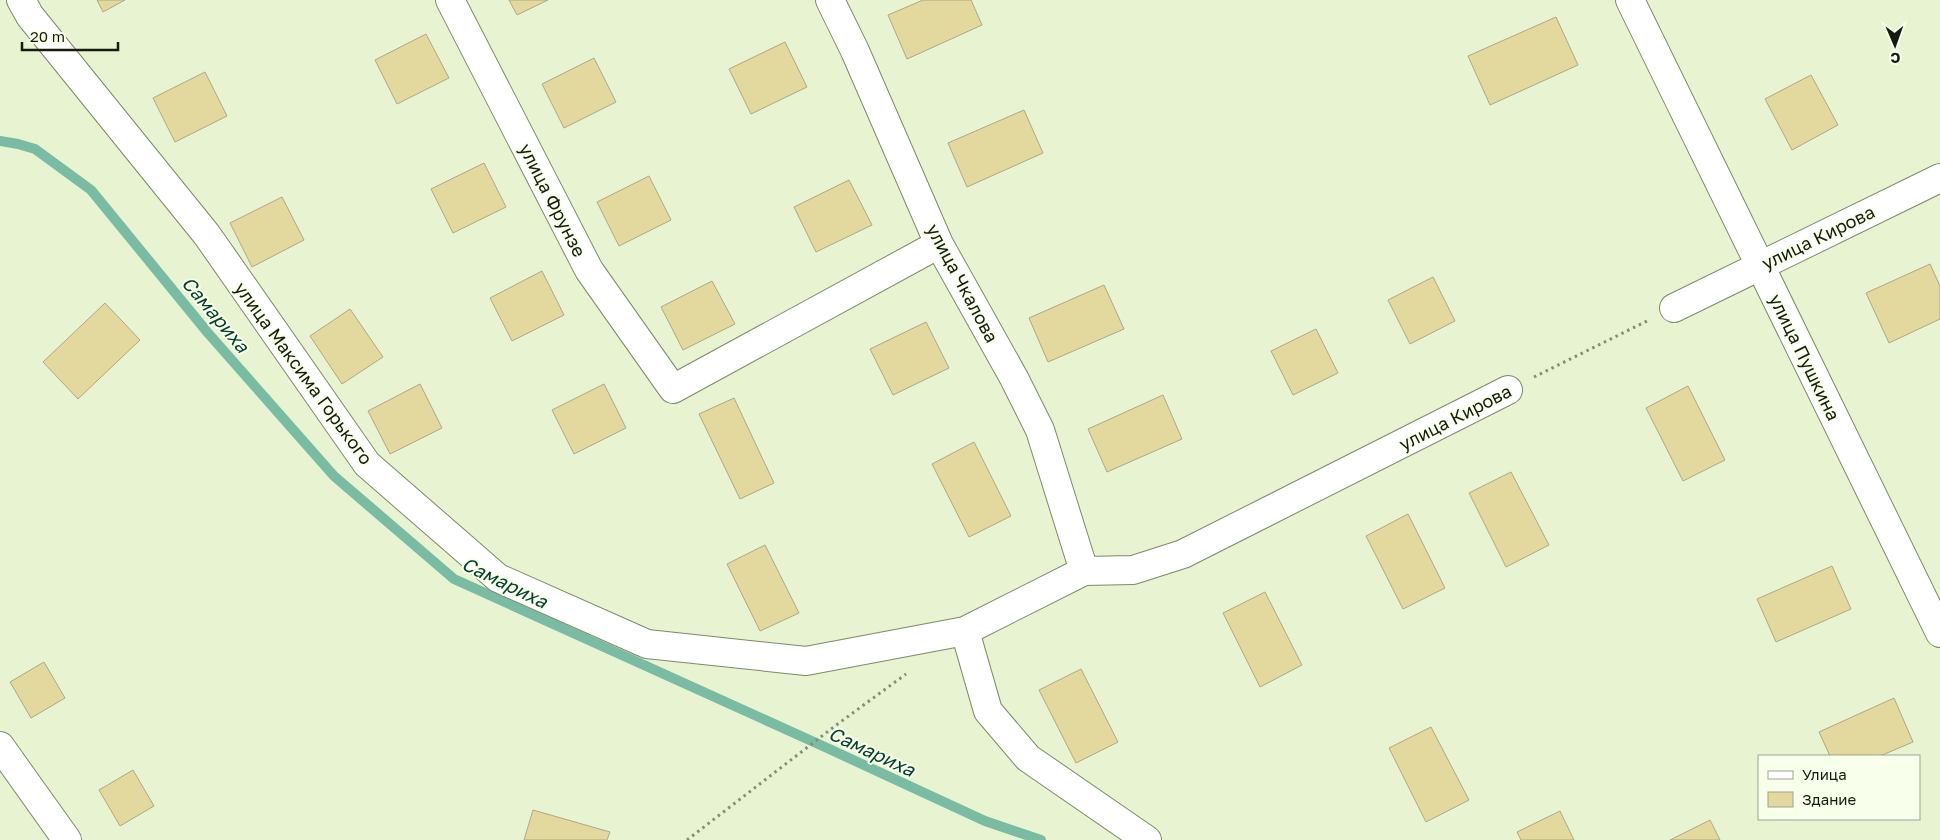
<svg xmlns="http://www.w3.org/2000/svg" width="1940" height="840" font-family="'Golos Text',sans-serif">
	<style>
		.lines { fill: none; stroke-linecap: round; stroke-linejoin: round }
		.stream { stroke: #7abca3; stroke-width: 10 }
		.building { fill: #e3d89d; stroke: #aea886 }
		.minor-casing { stroke: #7f896a; stroke-width: 30 }
		.path { stroke: #858d75; stroke-width: 3; stroke-dasharray: 2.5 4; stroke-linecap: butt }
		.minor { stroke: #fff; stroke-width: 28 }
		.labels { text-anchor: middle; dominant-baseline: central; stroke-width: 4; stroke-linejoin: round; paint-order: stroke }
		.street-label { font-size: 18px; fill: #171b0f; stroke: #f8ffea }
		.water-label { font-size: 19px; font-style: italic; fill: #033f2e; stroke: #f8ffea }
	</style>
	<rect width="100%" height="100%" fill="#e8f3d1"/>
	<g class="lines">
		<!-- stream -->
		<path class="stream" d="M0,141L18,144L35,149L91,190L208,333L334,476L454,579L825,747L985,821L1041,840"/>
	</g>
	<!-- building -->
	<path class="building" d="M97,0H125L103,12Z
		M509,0H548L517,15Z
		M923,0H971L982,25L907,59L888,15Z
		M1556,17L1578,65L1490,105L1468,56Z
		M426,34L449,78L397,104L375,60Z
		M785,42L807,87L751,114L729,69Z
		M594,58L616,102L564,128L542,84Z
		M205,72L227,116L175,142L153,98Z
		M1811,75L1838,125L1792,150L1765,99Z
		M1024,110L1043,153L967,187L948,143Z
		M484,163L506,207L453,233L431,189Z
		M649,176L671,220L619,246L597,202Z
		M849,180L872,225L816,252L794,207Z
		M282,197L304,240L252,267L230,223Z
		M1930,264L1940,286V319L1889,343L1866,293Z
		M542,271L564,315L512,341L490,298Z
		M1433,277L1455,321L1410,344L1388,300Z
		M712,281L735,324L683,350L661,307Z
		M1104,285L1124,329L1048,362L1029,318Z
		M105,303L140,340L78,399L43,362Z
		M350,309L383,357L342,384L310,336Z
		M926,322L949,368L893,395L870,349Z
		M1316,329L1338,373L1293,395L1271,351Z
		M420,384L442,428L390,454L368,411Z
		M604,384L626,428L574,454L552,410Z
		M1688,386L1725,460L1683,481L1646,408Z
		M1163,395L1182,439L1107,472L1088,429Z
		M734,398L774,483L740,499L699,414Z
		M974,442L1011,516L969,537L932,464Z
		M1511,472L1549,545L1506,567L1469,493Z
		M1408,514L1445,588L1403,609L1366,536Z
		M765,545L799,613L760,631L727,564Z
		M1832,566L1851,609L1776,642L1757,599Z
		M1265,592L1302,665L1260,687L1223,613Z
		M44,662L65,698L31,718L10,682Z
		M1081,669L1118,742L1076,763L1039,690Z
		M1894,698L1913,742L1880,756H1830L1819,732Z
		M1431,727L1469,800L1426,822L1389,748Z
		M133,770L154,806L120,826L99,790Z
		M533,810L610,832L607,840H524Z
		M1560,811L1574,840H1521L1517,832Z
		M1710,820L1720,840H1670Z"/>
	<g class="lines">
		<defs>
			<path id="minor" d="M21,0L30,16L207,235L367,464L498,578L647,644L806,661L965,631L1084,571L1133,570L1183,554L1508,390
				M450,0L589,270L673,389L939,244
				M830,0L855,51L939,244L1014,378L1040,430L1084,571
				M1630,0L1940,633
				M1674,308L1940,178
				M965,631L988,711L1028,758L1147,840
				M0,746L67,840"/>
		</defs>
		<!-- minor casing -->
		<use href="#minor" class="minor-casing"/>
		<!-- path -->
		<path class="path" d="M1534,377L1647,321
			M687,840L835,726L906,674"/>
		<!-- minor -->
		<use href="#minor" class="minor"/>
	</g>
	<g class="labels">
		<!-- street labels -->
		<g class="street-label">
			<text transform="translate(553 200) rotate(63)">улица Фрунзе</text>
			<text transform="translate(1818 237) rotate(-26)">улица Кирова</text>
			<text transform="translate(963 283) rotate(62)">улица Чкалова</text>
			<text transform="translate(1805 357) rotate(64)">улица Пушкина</text>
			<text transform="translate(304 373) rotate(54)">улица Максима Горького</text>
			<text transform="translate(1455 417) rotate(-27)">улица Кирова</text>
		</g>
		<!-- water labels -->
		<g class="water-label">
			<text transform="translate(216 314) rotate(50)">Самариха</text>
			<text transform="translate(505 582) rotate(26)">Самариха</text>
			<text transform="translate(872 751) rotate(25)">Самариха</text>
		</g>
	</g>
	<!-- legend -->
	<rect x="1758" y="755" width="162" height="65" fill="#f8ffea" stroke="#9ea492"/>
	<rect x="1768" y="771" width="25" height="8" fill="#ffffff" stroke="#9ea492"/>
	<text x="1802" y="780" font-size="15" fill="#171b0f">Улица</text>
	<rect x="1768" y="792" width="25" height="15" fill="#e3d89d" stroke="#9ea492"/>
	<text x="1802" y="805" font-size="15" fill="#171b0f">Здание</text>
	<!-- north arrow -->
	<g transform="translate(1895 45) rotate(178)" stroke="#f8ffea" stroke-width="4" paint-order="stroke">
	<path d="M0-4L9 19L0 12L-9 19Z" fill="#171b0f"/>
	<text y="-8" font-size="14" font-weight="bold" text-anchor="middle" fill="#171b0f">С</text>
	</g>
	<!-- scale -->
	<path d="M22 42v8h96v-8" fill="none" stroke="#171b0f" stroke-width="2.5"/>
	<text x="30" y="42" font-size="15" fill="#171b0f" stroke="#f8ffea" stroke-width="4" paint-order="stroke">20 m</text>
</svg>
